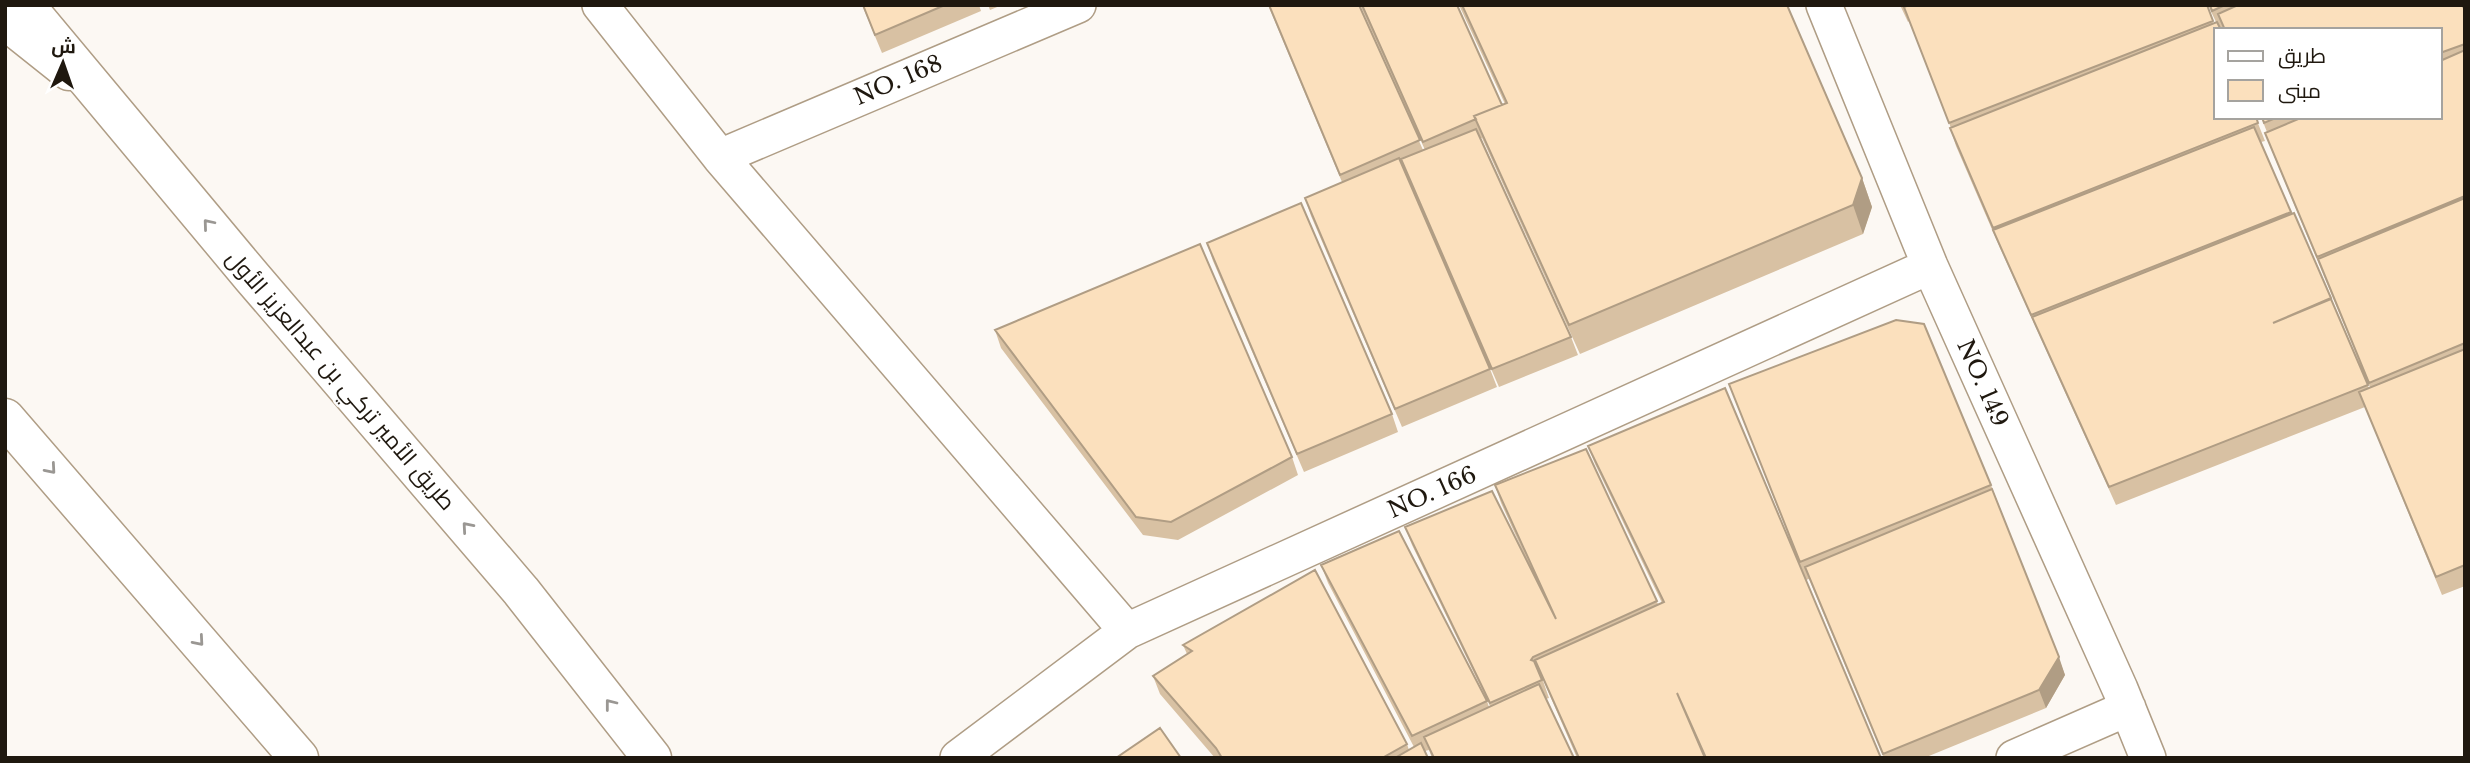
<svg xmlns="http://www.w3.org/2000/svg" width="2470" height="763" font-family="'Libre Baskerville',Cairo,serif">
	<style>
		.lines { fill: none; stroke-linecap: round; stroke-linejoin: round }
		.minor-casing { stroke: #af9d85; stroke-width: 38 }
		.tertiary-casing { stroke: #af9d85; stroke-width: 41 }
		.secondary-casing { stroke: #af9d85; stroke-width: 41 }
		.minor { stroke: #fff; stroke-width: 35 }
		.tertiary { stroke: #fff; stroke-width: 38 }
		.secondary { stroke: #fff; stroke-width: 38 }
		.wall { fill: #d8c1a3; fill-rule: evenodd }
		.shaded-wall { fill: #b09d84 }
		.building { fill: #fbe0bd; stroke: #b09d84; stroke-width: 2 }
		.oneway { stroke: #9a9793 }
		.labels { text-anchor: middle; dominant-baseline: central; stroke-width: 5; stroke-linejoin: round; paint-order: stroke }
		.street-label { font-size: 23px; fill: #1f180f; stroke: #fff }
	</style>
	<rect width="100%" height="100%" fill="#fcf8f3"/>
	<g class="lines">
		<defs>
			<path id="minor" d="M600,5L720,157L1127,631
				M1824,5L1930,266L2120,689L2148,758
				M720,157L1078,5
				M958,758L1127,631L1930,266
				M2014,758L2128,708"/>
			<path id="tertiary" d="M5,20L69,71"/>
			<path id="secondary" d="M25,5L252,277L521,591L652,758
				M5,418L299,758"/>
		</defs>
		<!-- minor casing -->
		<use href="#minor" class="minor-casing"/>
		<!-- tertiary casing -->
		<use href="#tertiary" class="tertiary-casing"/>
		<!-- secondary casing -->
		<use href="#secondary" class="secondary-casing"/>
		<!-- minor -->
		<use href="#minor" class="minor"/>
		<!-- tertiary -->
		<use href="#tertiary" class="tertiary"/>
		<!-- secondary -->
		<use href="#secondary" class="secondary"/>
	</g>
	<!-- wall -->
	<path class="wall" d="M862,5H979L981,11L882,53Z
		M988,5H1002L990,10Z
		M1268,5H1359L1423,150H1425L1360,5H1457L1502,105L1505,104L1459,5H1787L1862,178L1872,207L1863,234L1580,354L1482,138H1481L1571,337L1578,355L1499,387L1404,168H1403L1490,369L1497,387L1402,427L1311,216L1305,198L1342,182Z
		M1900,5H2207L2213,23L2216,22L2208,5H2462L2465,10V586L2442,595L2365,407L2116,505L2000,248L1956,146L1950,128H1951L1909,21L1908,22ZM2223,27L2224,30H2440V117H2261L2267,132L2265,133L2272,151L2370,387L2369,388L2294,213L2292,214L2261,142L2265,141L2220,28Z
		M1207,243L1392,414L1398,432L1304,472L1213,261Z
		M995,330L1292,457L1298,475L1178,540L1143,535L1001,348Z
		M1729,384L1991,485L2065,675L2046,708L1924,758H1884L1809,579L1806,580Z
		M1588,446L1881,758H1577L1541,675L1549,698L1546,699L1574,758H1432L1429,750L1425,751L1428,758H1215L1160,694L1153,676L1187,654L1183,645L1407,744L1409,750L1414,747L1328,583L1321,565L1487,701L1489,707L1490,706L1412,545L1405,527L1536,580L1501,503L1495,485L1586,449L1658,604L1662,603L1595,464Z"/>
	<!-- shaded-wall -->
	<path class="shaded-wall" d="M1862,178L1872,207L1863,234L1853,205Z
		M2059,657L2065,675L2046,708L2039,690Z"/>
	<!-- building -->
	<path class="building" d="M863,5H945L875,35Z
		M1269,5H1359L1420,140L1340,175Z
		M1362,5H1457L1502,105L1474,116L1476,119L1423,142Z
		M1462,5H1787L1862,178L1853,205L1569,325L1474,116L1507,103Z
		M1909,5H2207L2213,21L1949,123L1904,7Z
		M2210,5H2225L2212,11Z
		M2238,5H2462L2465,10V44L2440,53V30H2225L2218,14Z
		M2217,22L2221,30H2216V117H2256L2258,123L1993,228L1950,128Z
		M2465,50V196L2317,257L2265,133L2303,117H2440V61Z
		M2262,117H2278L2264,123Z
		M2254,127L2291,212L2031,315L1993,230Z
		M1476,129L1571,337L1492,369L1401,159Z
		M1399,158L1490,369L1395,409L1305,198Z
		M2465,198V343L2369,383L2318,259Z
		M1301,203L1392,414L1297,454L1207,243Z
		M2294,213L2331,298L2273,323L2331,299L2368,385L2109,487L2032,317Z
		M1200,244L1292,457L1171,522L1136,517L995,330Z
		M1896,320L1924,324L1991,485L1800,562L1729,384Z
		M2465,349V565L2436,577L2359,392Z
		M1725,388L1881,758H1706L1677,693L1705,758H1579L1535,660L1664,602L1588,446Z
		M1586,449L1657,601L1533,657L1531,660L1534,661L1542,680L1490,703L1405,527L1492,491L1556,619L1495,485Z
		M1992,489L2059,657L2039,690L1883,754L1805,567Z
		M1399,531L1487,701L1412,736L1321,565Z
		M1315,570L1407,744L1382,758H1222L1216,748L1153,676L1192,651L1183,645Z
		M1539,684L1574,758H1434L1424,737Z
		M1160,728L1181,758H1116Z
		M1421,743L1428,758H1395Z"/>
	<!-- one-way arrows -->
	<defs><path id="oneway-chevron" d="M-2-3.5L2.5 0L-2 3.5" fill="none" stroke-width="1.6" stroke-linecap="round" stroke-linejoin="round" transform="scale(1.75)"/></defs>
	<g class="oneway">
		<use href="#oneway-chevron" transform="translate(208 224) rotate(-130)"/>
		<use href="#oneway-chevron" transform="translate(51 469) rotate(49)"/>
		<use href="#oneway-chevron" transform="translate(467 527) rotate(-131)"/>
		<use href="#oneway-chevron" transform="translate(199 641) rotate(49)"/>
		<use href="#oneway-chevron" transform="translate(610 704) rotate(-128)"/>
	</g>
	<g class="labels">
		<!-- street labels -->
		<g class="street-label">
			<text transform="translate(898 80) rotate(-23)">NO. 168</text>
			<text transform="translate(341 380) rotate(49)">طريق الأمير تركي بن عبدالعزيز الأول</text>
			<text transform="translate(1983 383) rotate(66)">NO. 149</text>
			<text transform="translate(1432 492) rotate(-24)">NO. 166</text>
		</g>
	</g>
	<!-- border -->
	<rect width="2470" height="763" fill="none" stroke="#1f180f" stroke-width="14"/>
	<!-- legend -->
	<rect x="2214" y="28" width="228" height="91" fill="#ffffff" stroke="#a5a39f" stroke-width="2"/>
	<rect x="2228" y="51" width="35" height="10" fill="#ffffff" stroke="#a5a39f" stroke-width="2"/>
	<text x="2278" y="63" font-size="21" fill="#1f180f">طريق</text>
	<rect x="2228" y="80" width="35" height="21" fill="#fbe0bd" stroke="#a5a39f" stroke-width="2"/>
	<text x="2278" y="98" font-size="21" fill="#1f180f">مبنى</text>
	<!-- north arrow -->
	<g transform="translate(63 63) rotate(2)" stroke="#ffffff" stroke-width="5" paint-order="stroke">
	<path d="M0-5L12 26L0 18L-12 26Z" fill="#1f180f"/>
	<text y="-10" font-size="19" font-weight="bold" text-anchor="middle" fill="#1f180f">ش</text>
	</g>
</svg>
